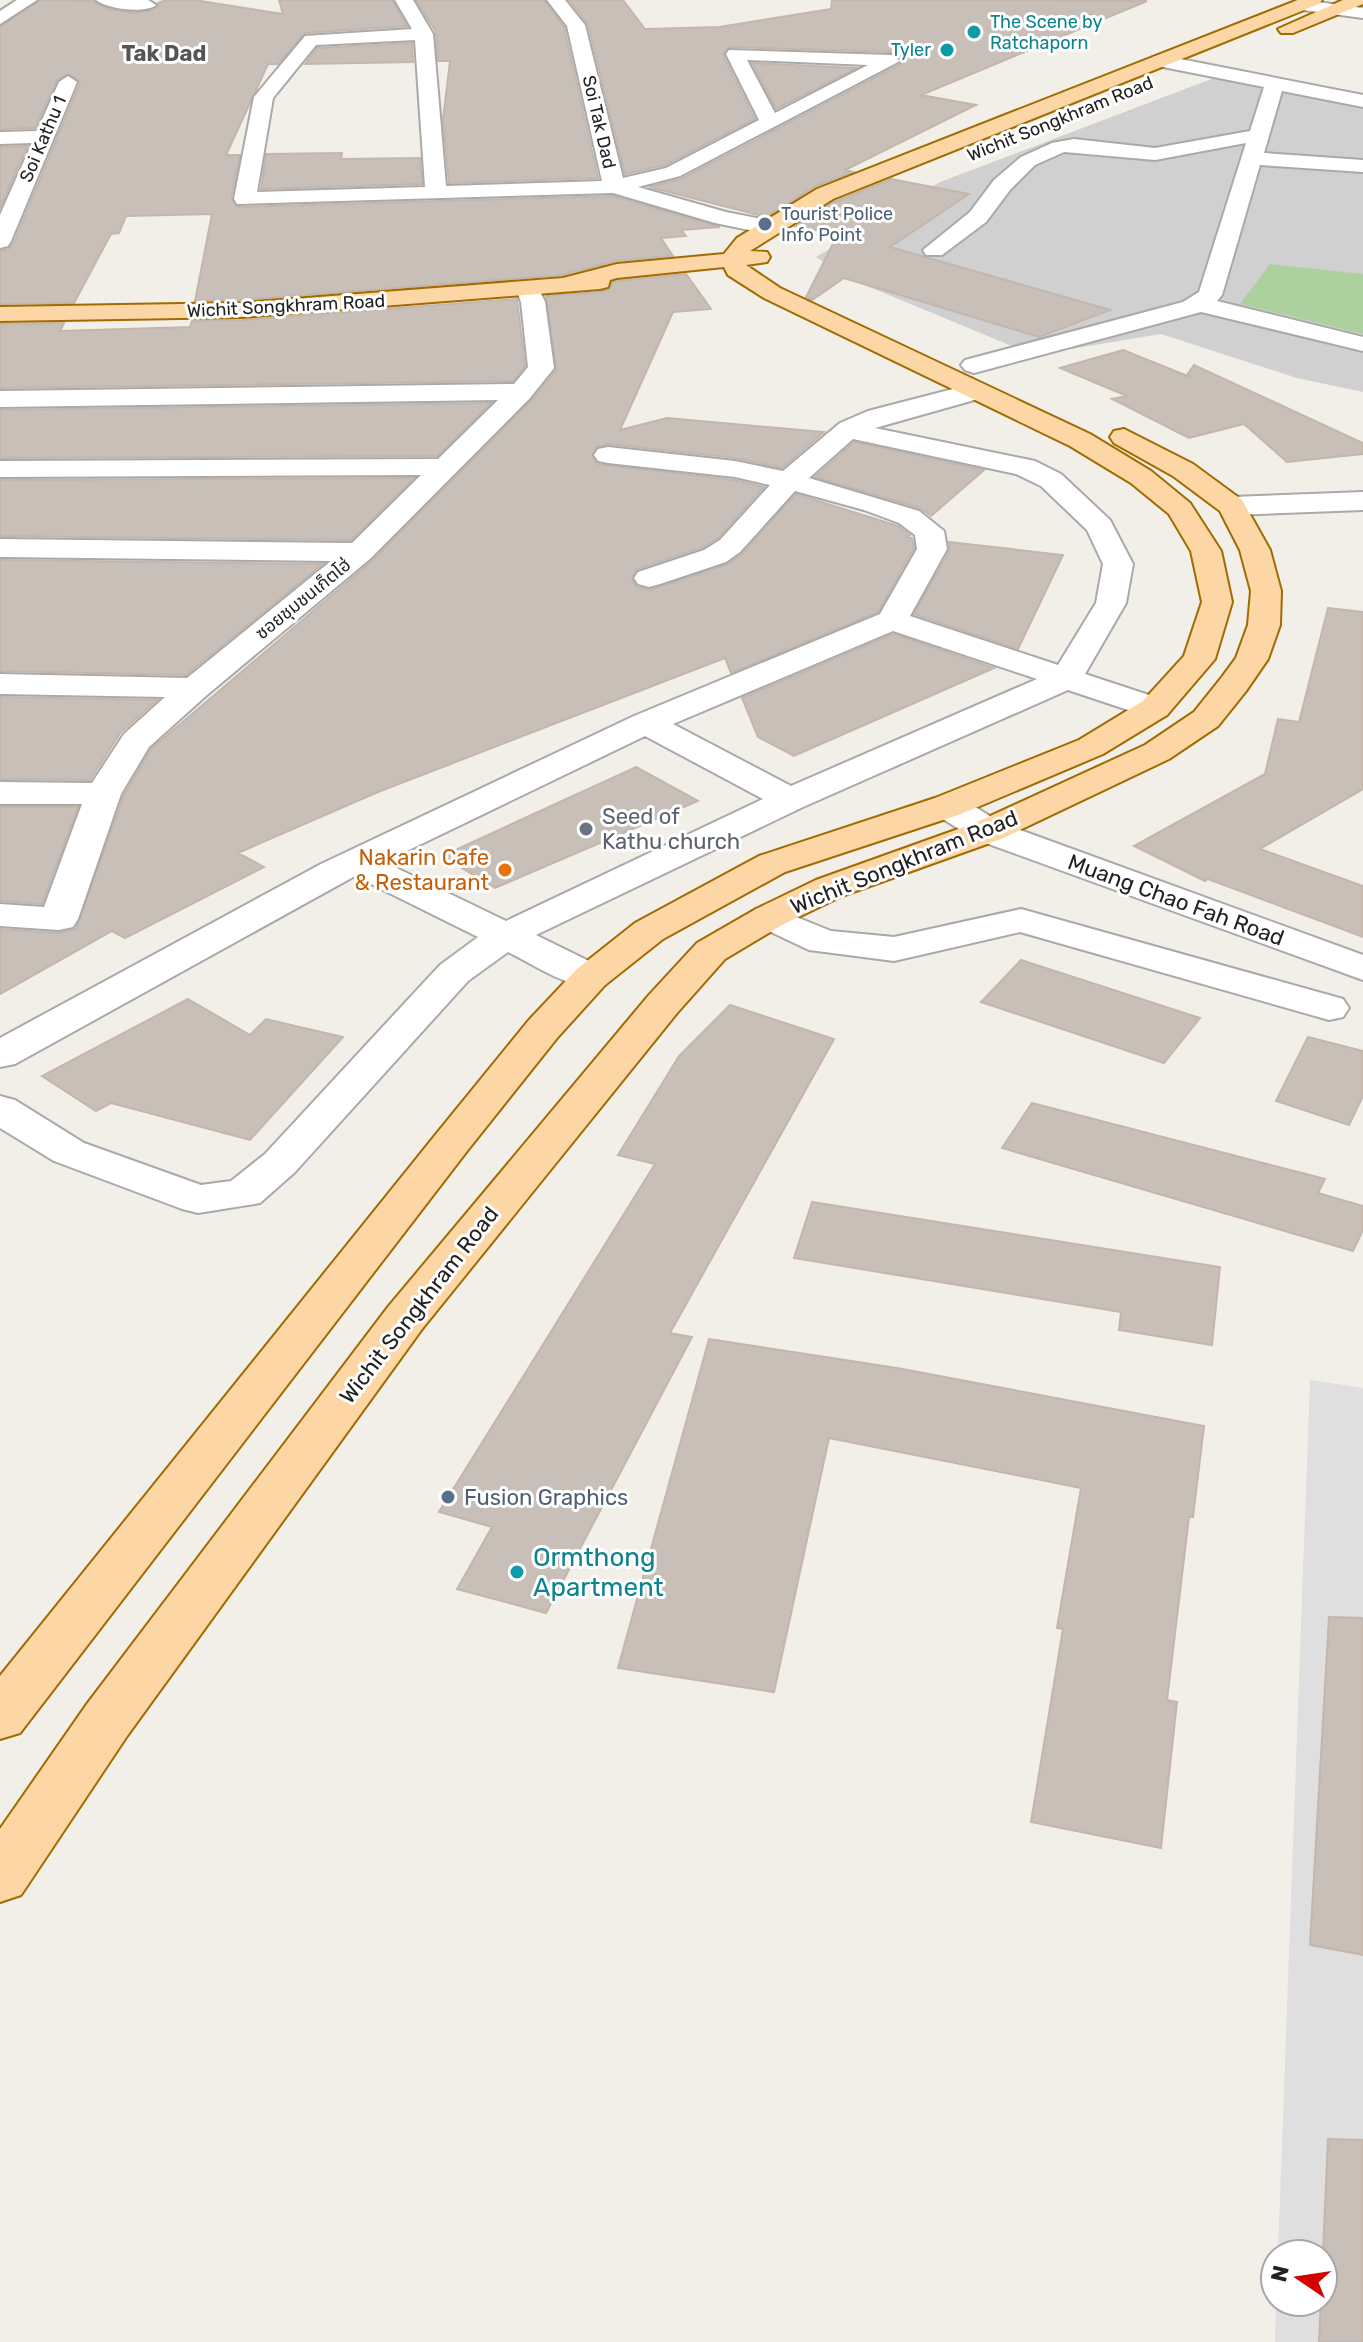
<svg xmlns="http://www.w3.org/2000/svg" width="1363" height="2342" font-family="Rubik,'Noto Sans Thai',sans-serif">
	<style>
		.residential { fill: #e0dfdf }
		.religious { fill: #d0d0d0 }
		.forest { fill: #add19e }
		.building { fill: #c7bfb8; stroke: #c4b6ab; stroke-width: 2 }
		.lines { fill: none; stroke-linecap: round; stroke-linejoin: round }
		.minor-casing { stroke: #a9a9a9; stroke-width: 4 }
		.major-casing { stroke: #a06b00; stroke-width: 4 }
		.minor { fill: #fff; fill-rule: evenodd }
		.major { fill: #fcd6a4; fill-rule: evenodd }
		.culture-dot { fill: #0f9aa8; stroke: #fff; stroke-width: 3 }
		.service-dot { fill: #5c6f8a; stroke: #fff; stroke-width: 3 }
		.worship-dot { fill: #6b7280; stroke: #fff; stroke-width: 3 }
		.food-dot { fill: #e8710a; stroke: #fff; stroke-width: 3 }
		.labels { text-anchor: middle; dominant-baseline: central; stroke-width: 6; stroke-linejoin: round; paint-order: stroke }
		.far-culture-label { font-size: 18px; fill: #0d838f; stroke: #fff; text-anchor: start }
		.far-street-label { font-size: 18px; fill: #222; stroke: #fff }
		.far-service-label { font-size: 18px; fill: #4e5e75; stroke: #fff; text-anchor: start }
		.far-quarter-label { font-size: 22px; font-weight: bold; fill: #555; stroke: #fff }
		.worship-label { font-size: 22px; fill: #5b616d; stroke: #fff; text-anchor: start }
		.food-label { font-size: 22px; fill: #c56008; stroke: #fff; text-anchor: end }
		.street-label { font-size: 22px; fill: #222; stroke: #fff }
		.service-label { font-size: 22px; fill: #4e5e75; stroke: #fff; text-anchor: start }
		.near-culture-label { font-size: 26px; fill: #0d838f; stroke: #fff; text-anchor: start }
	</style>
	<rect width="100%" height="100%" fill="#f2efe9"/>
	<!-- residential -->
	<path class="residential" d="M1310,1380L1363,1388V2342H1275L1276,2302H1323V2254H1278Z"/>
	<!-- religious -->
	<path class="religious" d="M1235,70L1363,93V392L1297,378L1161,334L1034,355L850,279L816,257L940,182Z"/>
	<!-- forest -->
	<path class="forest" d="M1270,264L1363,274V334L1240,304Z"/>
	<!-- building -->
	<path class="building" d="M40,0L93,1L108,9L135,13L152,10L159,6L158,3L166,0H194L283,14L279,0H392L407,26L305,33L278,64H268L226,155H240L231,198L237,207L613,196L720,227L681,230L686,236L661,238L673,256L616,261L562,275L242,300L195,301L212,214L126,216L119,233L111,234L74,303L0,304V251L9,249L14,242L80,83L70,74L57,80L35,128L0,129V27Z
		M416,0H544L564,27L598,178L449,183L443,119L450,61H438L436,32Z
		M569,0H623L645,29L719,27L831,9L832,0L1147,1L921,95L976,105L845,170L853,172L816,186L766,217L649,187L681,179L901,64L902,58L891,52L729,47L723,55L755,119L665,165L625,174L588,24Z
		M412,43L413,62L305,64L317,48Z
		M752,63L857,68L776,109Z
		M27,146L0,208V147Z
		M342,153L341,159L420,158L422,184L261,189L266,154Z
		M891,179L969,194L890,247L1110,310L1039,337L844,278L812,300L806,297L838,234L795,226L834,202Z
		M686,274L711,309L673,312L620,430L667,418L824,432L782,468L736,458L608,444L596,447L592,457L597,464L734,480L764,487L718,538L703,547L637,569L632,580L637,587L650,590L728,564L742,554L796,494L898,526L910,535L907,537L912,538L914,548L878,612L731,673L725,658L378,792L238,853L264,867L125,938L112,931L0,994V929L59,933L76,929L124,795L151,749L373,560L532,400L556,370L546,296L600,292L609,290L612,282L618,281Z
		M517,299L525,366L513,381L0,388V324L64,323L60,331L190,327L192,321L242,320Z
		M1123,350L1190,377L1187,375L1194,365L1363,443V454L1287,462L1244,424L1189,438L1112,399L1127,396L1060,368Z
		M491,403L437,456L0,458V410Z
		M854,442L984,470L931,516L920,508L815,477Z
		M414,478L351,540L0,536V480Z
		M949,542L1063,555L1018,649L914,614L950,550Z
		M0,560L323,564L186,675L0,671Z
		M1328,608L1363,612V789L1260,849L1363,886V937L1208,879L1205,881L1134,846L1265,774L1278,719L1299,722Z
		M893,634L994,668L794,756L758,737L742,698Z
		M0,697L157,700L121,732L90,780L0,779Z
		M636,767L698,801L495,888L442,856Z
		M0,807H78L42,904L0,901Z
		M1021,960L1200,1018L1164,1063L981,1002Z
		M188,999L250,1035L266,1019L343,1037L250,1140L111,1103L96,1111L42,1076Z
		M730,1005L834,1039L670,1333L692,1337L546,1613L457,1589L492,1527L439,1512L655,1164L618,1155L679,1056Z
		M1308,1037L1363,1051V1096L1349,1125L1276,1101Z
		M1032,1103L1325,1179L1318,1193L1363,1206V1230L1353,1251L1002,1148Z
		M812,1202L1220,1267L1212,1345L1119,1330L1121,1312L794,1258Z
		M709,1339L897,1368L1204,1426L1193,1517H1189L1167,1700L1177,1702L1161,1848L1031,1822L1063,1629L1057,1628L1081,1488L829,1438L774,1692L618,1668Z
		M1329,1617L1363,1618V1955L1310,1945Z
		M1328,2139L1363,2140V2342H1319Z"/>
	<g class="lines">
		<defs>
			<path id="minor" d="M17,0H37L0,24V11Z
				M96,0H148L156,5C145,14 107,9 96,0Z
				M395,0H413L433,34L446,186L602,181L567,26L547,0H565L585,25L623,178L666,168L759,120L726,54L729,50L891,55L900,61L680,176L638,187L726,212L777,222L780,227L769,234L715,223L613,193L237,204L234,199L254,97L305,36L412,29ZM415,40L425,187L257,192L273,98L316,45ZM747,60L868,65L775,113Z
				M1302,0L1363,8V18L1295,9L1292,5L1295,1Z
				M1160,55L1363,95V107L1282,91L1264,153L1363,160V172L1260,165L1222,295L1217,301L1363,337V351L1201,312L974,373L965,370L961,365L965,360L1183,302L1199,292L1246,143L1155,160L1064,152L1035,165L1010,190L986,222L942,255H926L923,250L970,212L994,180L1021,157L1052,143L1074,139L1155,148L1250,131L1264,87L1153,65L1151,61L1153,57Z
				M68,76L77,82L11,241L8,246L0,248V215L32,143L0,144V132L37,131L59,82Z
				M528,281L536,283L545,302L554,368L530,398L371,558L207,695L149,747L121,794L78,919L73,927L59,930L0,926V904L44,907L82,804H0V782L92,783L124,734L165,697L0,694V674L187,678L331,561L0,557V539L352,543L421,475L0,477V461L438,459L498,400L0,407V391L514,384L528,367L521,302L516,288L520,283Z
				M976,383L985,385L989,391L985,397L875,428L1035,461L1061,474L1110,520L1133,564L1126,603L1085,674L1167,701L1172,708L1167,715L1155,718L1143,715L1068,690L803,807L536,935L605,969L611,977L605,985C573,993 537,966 508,952L468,981L295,1172L260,1203L198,1213L182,1209L54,1161L0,1128V1096L15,1100L84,1143L201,1185L231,1181L265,1154L440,965L478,937L355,876L15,1064L0,1067V1038L321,864L634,716L880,614L917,549L915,535L899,523L864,510L795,491L740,552L726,562L660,584L649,587L638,584L634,578L638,572L704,550L720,540L770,485L735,477L608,463L598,461L594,455L598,449L608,447L735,461L783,471L840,423L868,411ZM853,439L1016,474L1041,486L1087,530L1103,564L1096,603L1058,665L910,616L947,549L944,531L919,511L809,478ZM893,631L1037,679L791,786L673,724ZM645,736L763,799L506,921L384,862Z
				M1363,492V510L1232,515L1222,512L1218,506L1222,500L1232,497Z
				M948,795L961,798L1001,823L1363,955V980L975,839L935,814L930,806L935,798Z
				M769,906L831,931L894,937L1021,909L1343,999L1349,1008L1343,1017L1329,1020L1020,932L894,961L809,950L756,925L750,917L756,909Z"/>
			<path id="major" d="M1298,0H1322L1319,4L833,199L750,251L767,252L770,257L767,262L746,265L780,288L1090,434L1151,471L1190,503L1221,551L1232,602L1215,659L1167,715L1103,754L961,814L785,872L663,939L605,985L557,1038L467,1151L20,1733L0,1739V1676L437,1133L529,1020L577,969L635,923L759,856L935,798L1079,740L1143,701L1184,656L1202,602L1191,551L1169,514L1131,483L1070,446L764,298L728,275L724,267L617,278L610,280L608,287L600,289L242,317L0,321V307L242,303L563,278L617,264L724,254L737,238L817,189Z
				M1343,0H1363V4L1293,33H1281L1278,29Z
				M1124,429L1193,464L1242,500L1270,550L1281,591L1280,625L1268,659L1246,691L1218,726L1169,759L1001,839L842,896L782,925L725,959L677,1013L422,1329L127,1736L21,1895L0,1902V1829L87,1704L388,1307L649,995L697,943L756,909L816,880L975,823L1145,745L1194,712L1222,677L1236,658L1248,625L1251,591L1240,550L1220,511L1173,476L1114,443L1110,437L1114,431Z"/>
		</defs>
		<!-- minor casing -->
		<use href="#minor" class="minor-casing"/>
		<!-- major casing -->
		<use href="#major" class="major-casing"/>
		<!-- minor -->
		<use href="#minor" class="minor"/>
		<!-- major -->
		<use href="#major" class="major"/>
	</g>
	<!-- markers -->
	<g class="culture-dot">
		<circle cx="974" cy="32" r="8"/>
		<circle cx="947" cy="50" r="8"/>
		<circle cx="517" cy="1572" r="8"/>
	</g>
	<g class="service-dot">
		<circle cx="765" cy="224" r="8"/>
		<circle cx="448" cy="1497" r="8"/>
	</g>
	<circle class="worship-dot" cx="586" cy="829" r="8"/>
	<circle class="food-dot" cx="505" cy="870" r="8"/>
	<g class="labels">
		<!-- far-culture labels -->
		<g class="far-culture-label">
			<text x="990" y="22">The Scene by<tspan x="990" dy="21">Ratchaporn</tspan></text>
			<text x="931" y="50" text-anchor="end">Tyler</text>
		</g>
		<!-- far-street labels -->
		<g class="far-street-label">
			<text transform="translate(1060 119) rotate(-22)">Wichit Songkhram Road</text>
			<text transform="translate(599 122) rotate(77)">Soi Tak Dad</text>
			<text transform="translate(43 139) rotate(-67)">Soi Kathu 1</text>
			<text transform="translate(286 306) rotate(-3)">Wichit Songkhram Road</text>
			<text transform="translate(303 599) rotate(-39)">ซอยชุมชนเก็ตโฮ่</text>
		</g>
		<!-- far-service labels -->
		<g class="far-service-label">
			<text x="781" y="214">Tourist Police<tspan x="781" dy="21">Info Point</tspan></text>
		</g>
		<!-- far-quarter labels -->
		<g class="far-quarter-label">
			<text x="164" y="53">Tak Dad</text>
		</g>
		<!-- worship labels -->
		<g class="worship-label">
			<text x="602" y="816">Seed of<tspan x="602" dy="25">Kathu church</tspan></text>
		</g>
		<!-- food labels -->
		<g class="food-label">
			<text x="489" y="857">Nakarin Cafe<tspan x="489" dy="25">&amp; Restaurant</tspan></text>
		</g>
		<!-- street labels -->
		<g class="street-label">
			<text transform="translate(904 862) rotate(-22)">Wichit Songkhram Road</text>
			<text transform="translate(1176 900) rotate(20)">Muang Chao Fah Road</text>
			<text transform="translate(419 1305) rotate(-52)">Wichit Songkhram Road</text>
		</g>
		<!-- service labels -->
		<g class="service-label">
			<text x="464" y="1497">Fusion Graphics</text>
		</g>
		<!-- near-culture labels -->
		<g class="near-culture-label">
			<text x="533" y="1557">Ormthong<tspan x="533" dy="30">Apartment</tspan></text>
		</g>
	</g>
	<!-- north arrow -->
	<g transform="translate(1299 2278) rotate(283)"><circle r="38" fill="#ffffff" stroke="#a7a7a7" stroke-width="2"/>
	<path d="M0-6L14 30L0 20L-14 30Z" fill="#d40000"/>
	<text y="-12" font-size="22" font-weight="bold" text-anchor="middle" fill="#222222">N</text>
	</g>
</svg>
